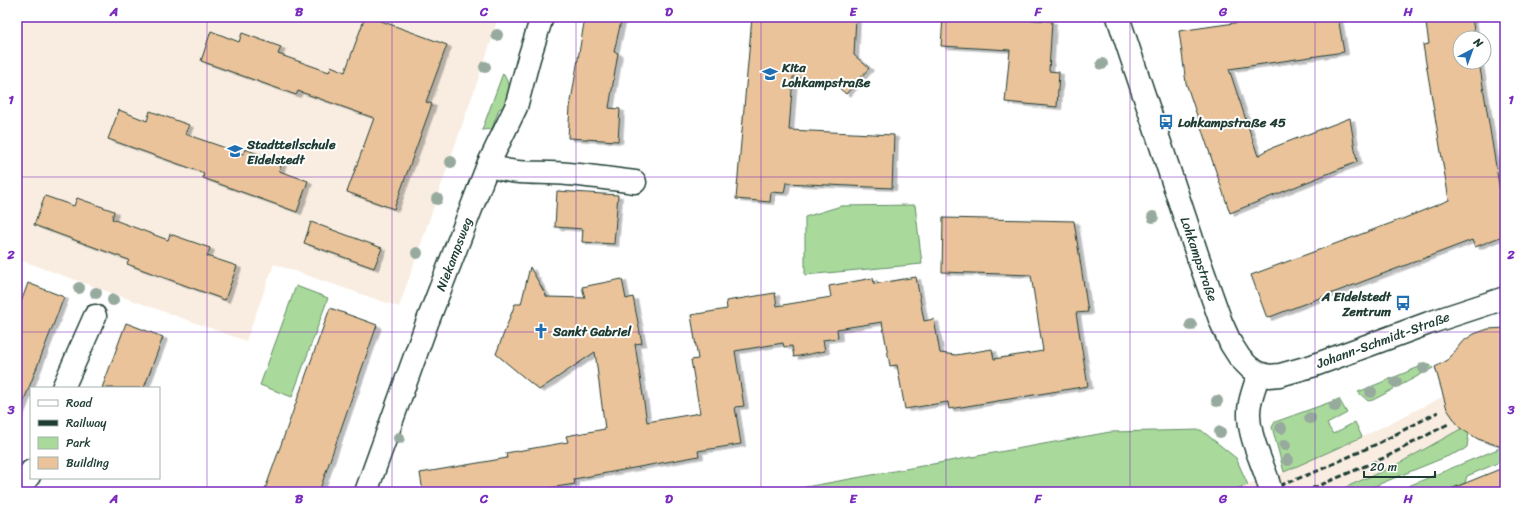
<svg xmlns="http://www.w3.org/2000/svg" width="1522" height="509" font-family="Sriracha,sans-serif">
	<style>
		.built { fill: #f9ede1 }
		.green { fill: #a9da9b; stroke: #648c68 }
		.building { fill: #eac39a; stroke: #1f3d34; filter: url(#shadow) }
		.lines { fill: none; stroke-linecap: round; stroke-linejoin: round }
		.minor-casing { stroke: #1f3d34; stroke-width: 25 }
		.minor { stroke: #fff; stroke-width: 22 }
		.rail { stroke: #1f3d34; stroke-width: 3; stroke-dasharray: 6 3; stroke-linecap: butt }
		.minor-bridge-casing { stroke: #1f3d34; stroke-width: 25; stroke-linecap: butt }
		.minor-bridge { stroke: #fff; stroke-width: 22 }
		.tree { fill: #97aa9e }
		.grid { fill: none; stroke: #7b2cbf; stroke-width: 1; stroke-opacity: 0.55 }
		.labels { text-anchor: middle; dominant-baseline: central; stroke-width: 4; stroke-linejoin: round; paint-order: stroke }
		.poi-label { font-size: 13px; font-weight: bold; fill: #1f3d34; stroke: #fff; text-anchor: start }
		.street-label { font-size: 13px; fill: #1f3d34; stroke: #fff }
		.neatline { fill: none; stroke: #7b2cbf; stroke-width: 1.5 }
		.grid-label { font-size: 13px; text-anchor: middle; font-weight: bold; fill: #7b2cbf }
	</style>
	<defs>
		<filter id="shadow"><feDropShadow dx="4.5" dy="2.5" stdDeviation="0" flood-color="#0004"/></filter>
	</defs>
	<rect width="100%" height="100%" fill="#fff"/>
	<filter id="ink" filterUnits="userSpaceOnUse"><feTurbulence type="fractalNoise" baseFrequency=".025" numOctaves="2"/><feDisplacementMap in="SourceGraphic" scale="8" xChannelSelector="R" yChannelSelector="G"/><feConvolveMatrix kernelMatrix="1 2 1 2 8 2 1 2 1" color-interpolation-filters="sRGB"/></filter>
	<g filter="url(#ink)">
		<!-- built -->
		<path class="built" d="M17,17H498L491,42L399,307L274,264L246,341L17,259Z
			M1448,394L1466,426L1396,465L1344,488L1335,492H1225L1284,472L1362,437Z"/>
		<!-- green -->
		<path class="green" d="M503,73L514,95L511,105L499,109L492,129L482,130Z
			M915,205L922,264L805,275V217L841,206Z
			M296,286L328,298L292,397L260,385Z
			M1424,365H1430L1433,368L1373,400L1368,401L1358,392Z
			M1339,399L1347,413L1327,424L1333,434L1355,422L1362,437L1284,472L1272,427L1275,422Z
			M1466,426L1469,432L1467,447L1463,450L1360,492H1335L1396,465Z
			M1201,430L1236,458L1248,485L1225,492H778L1110,432Z
			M1505,446V460L1467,476L1465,483L1444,492H1394Z"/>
		<!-- building -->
		<path class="building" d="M365,17H370L447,45L426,102L432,104L394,209L347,192L374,118L298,91L296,95L201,61L211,31L239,42L242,33L281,47L278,54L329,72L331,66L345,72Z
			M585,17H622L614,52L618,53L609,108L620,109L618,141L568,138L570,107Z
			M752,17H856L854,55L869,68L846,94L830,80L793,77L789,130L894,135L892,188L786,183L784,193L771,192L770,202L736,199Z
			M943,17H988L1052,21L1049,71L1059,72L1057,107L1005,102L1010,50L941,46Z
			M1276,17H1338L1344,52L1229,69L1258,156L1269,149L1350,118L1357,162L1230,213L1186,83L1179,31Z
			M1425,17H1472L1475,38H1460V62H1479L1500,191L1505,190V235L1475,247L1472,240L1267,318L1251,275L1405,218L1449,200L1423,45L1429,44Z
			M119,110L147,121L150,111L189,125L185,134L243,154L245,149L282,163L279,171L308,181L297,212L203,178L204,173L108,139Z
			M557,191L618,195L614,244L582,242L583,229L555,227Z
			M45,196L74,206L77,198L114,211L112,219L168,240L170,234L210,248L207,256L237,266L225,300L127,264L129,260L34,225Z
			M943,218L1074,221L1088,312L1076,313L1088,386L949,409L948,402L905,409L897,365L890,366L882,322L837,329L838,338L823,340L825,351L794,357L792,346L784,347L783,343L735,351L744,406L735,407L741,444L698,451L699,456L574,479L575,484L524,492H423L420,473L507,458L506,453L568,442L566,436L605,429L595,352L539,390L496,354L515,304H521L530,267L547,297L585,298L582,287L622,279L626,299L633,297L642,343L635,344L647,422L700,413L691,360L698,359L691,315L727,309L726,301L775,293L777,306L831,297L829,286L873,278L874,284L916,277L924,321L934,319L940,353L956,355L992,349L994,359L1043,351L1031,275L942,272Z
			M311,222L382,248L374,268L304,243Z
			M28,283L64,297L18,416L17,313Z
			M330,308L377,325L319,492H264Z
			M126,323L163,337L144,388H102Z
			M1505,328V448L1478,439L1460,428L1447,409L1435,367L1448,360L1462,342L1474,334L1488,329Z
			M1505,467V492H1446V491Z"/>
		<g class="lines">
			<defs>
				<path id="minor" d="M1118,17L1198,257L1221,322L1231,344L1240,358L1250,368L1259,373L1269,376L1280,375L1312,366L1429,323L1505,298
					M488,165C517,176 538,171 568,174C590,176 613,179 635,182
					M1259,373C1256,383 1252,393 1250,403C1245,427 1259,455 1267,478
					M63,388L95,316
					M17,491L29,476L31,471
					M366,492L427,323L488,165L516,107L529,58L542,17"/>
			</defs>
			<!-- minor casing -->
			<use href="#minor" class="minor-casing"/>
			<!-- minor -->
			<use href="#minor" class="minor"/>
			<!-- rail -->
			<path class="rail" d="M1263,492L1320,470L1379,443L1438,412
				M1304,492L1386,457L1450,423"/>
			<defs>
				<path id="minor-bridge" d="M1267,478L1271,492"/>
			</defs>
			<!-- minor-bridge casing -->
			<use href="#minor-bridge" class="minor-bridge-casing"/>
			<!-- minor-bridge -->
			<use href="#minor-bridge" class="minor-bridge"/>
		</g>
		<!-- trees -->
		<g class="tree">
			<circle cx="497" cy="35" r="6"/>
			<circle cx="1102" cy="64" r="6"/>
			<circle cx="485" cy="67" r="6"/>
			<circle cx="451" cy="162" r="6"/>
			<circle cx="437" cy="199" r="6"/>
			<circle cx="1153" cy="217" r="6"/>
			<circle cx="417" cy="253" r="6"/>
			<circle cx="79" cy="288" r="6"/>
			<circle cx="96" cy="293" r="6"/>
			<circle cx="113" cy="300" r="6"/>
			<circle cx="1191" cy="325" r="6"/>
			<circle cx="1424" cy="368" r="6"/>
			<circle cx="1396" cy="382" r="6"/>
			<circle cx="1371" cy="392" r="6"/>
			<circle cx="1217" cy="401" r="6"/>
			<circle cx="1335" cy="406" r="6"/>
			<circle cx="1310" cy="418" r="6"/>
			<circle cx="1281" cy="428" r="6"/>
			<circle cx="1220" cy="432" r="6"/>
			<circle cx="399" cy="438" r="6"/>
			<circle cx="1285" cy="445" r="6"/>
			<circle cx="1288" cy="460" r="6"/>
		</g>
	</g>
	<!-- grid -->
	<path class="grid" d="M207,17V492M392,17V492M576,17V492M761,17V492M946,17V492M1130,17V492M1315,17V492M17,177H1505M17,332H1505"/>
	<!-- icons -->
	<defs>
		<symbol id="school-bare" viewBox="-9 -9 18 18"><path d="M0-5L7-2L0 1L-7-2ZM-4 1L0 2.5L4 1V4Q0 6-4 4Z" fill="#1f6fb2" stroke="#fff" stroke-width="2.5" paint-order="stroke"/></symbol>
		<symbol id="bus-bare" viewBox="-9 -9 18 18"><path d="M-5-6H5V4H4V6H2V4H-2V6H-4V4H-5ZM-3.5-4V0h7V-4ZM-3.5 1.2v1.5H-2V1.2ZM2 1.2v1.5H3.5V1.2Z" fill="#1f6fb2" stroke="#fff" stroke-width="2.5" paint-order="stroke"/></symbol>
		<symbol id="church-bare" viewBox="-9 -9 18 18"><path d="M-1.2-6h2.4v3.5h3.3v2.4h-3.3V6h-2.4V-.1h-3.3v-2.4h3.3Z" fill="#1f6fb2" stroke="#fff" stroke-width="2.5" paint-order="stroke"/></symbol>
	</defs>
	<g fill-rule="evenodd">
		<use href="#school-bare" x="759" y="63" width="22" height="22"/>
		<use href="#bus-bare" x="1155" y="111" width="22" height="22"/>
		<use href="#school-bare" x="224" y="140" width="22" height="22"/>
		<use href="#bus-bare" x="1392" y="292" width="22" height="22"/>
		<use href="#church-bare" x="530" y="320" width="22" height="22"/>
	</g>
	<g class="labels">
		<!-- poi labels -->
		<g class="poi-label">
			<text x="782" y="67">Kita<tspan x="782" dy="15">Lohkampstraße</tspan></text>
			<text x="1178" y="122">Lohkampstraße 45</text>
			<text x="247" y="144">Stadtteilschule<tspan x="247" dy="15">Eidelstedt</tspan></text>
			<text x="1391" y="296" text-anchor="end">A Eidelstedt<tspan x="1391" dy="15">Zentrum</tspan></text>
			<text x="553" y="331">Sankt Gabriel</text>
		</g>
		<!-- street labels -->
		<g class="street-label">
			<text transform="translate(454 254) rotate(-69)">Niekampsweg</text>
			<text transform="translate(1199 259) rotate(71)">Lohkampstraße</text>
			<text transform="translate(1383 340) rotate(-20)">Johann-Schmidt-Straße</text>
		</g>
	</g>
	<!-- margin -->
	<rect width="1522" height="509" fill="none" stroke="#fff" stroke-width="44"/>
	<!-- legend -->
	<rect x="30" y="387" width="130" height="92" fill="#ffffff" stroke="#a5b1ae"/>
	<rect x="38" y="400" width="20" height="6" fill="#ffffff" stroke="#a5b1ae"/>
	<text x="66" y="407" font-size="12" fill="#1f3d34">Road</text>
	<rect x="38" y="420" width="20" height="6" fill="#1f3d34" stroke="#a5b1ae"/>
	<text x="66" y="427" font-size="12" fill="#1f3d34">Railway</text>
	<rect x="38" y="437" width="20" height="12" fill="#a9da9b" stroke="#a5b1ae"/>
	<text x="66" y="447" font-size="12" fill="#1f3d34">Park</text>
	<rect x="38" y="457" width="20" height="12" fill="#eac39a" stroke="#a5b1ae"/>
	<text x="66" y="467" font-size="12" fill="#1f3d34">Building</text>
	<!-- north arrow -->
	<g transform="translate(1472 50) rotate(41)"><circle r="19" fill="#ffffff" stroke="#a5b1ae"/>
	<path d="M0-3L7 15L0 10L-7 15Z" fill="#1f6fb2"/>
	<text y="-6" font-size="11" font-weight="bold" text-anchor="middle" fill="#1f3d34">N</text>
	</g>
	<!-- scale -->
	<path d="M1364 471v6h71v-6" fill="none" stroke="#1f3d34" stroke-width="2"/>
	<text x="1370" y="471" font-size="12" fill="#1f3d34" stroke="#ffffff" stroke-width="3" paint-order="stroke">20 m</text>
	<rect x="22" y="22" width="1478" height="465" class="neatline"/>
	<g class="grid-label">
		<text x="114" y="16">A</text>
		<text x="299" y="16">B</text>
		<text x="484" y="16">C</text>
		<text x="669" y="16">D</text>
		<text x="853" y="16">E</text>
		<text x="1038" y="16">F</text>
		<text x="1223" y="16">G</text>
		<text x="1408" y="16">H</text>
		<text x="11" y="104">1</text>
		<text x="1511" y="104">1</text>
		<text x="11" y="259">2</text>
		<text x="1511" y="259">2</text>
		<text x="11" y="414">3</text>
		<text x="1511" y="414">3</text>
		<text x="114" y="503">A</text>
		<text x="299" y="503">B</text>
		<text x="484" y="503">C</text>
		<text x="669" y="503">D</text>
		<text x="853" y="503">E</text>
		<text x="1038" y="503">F</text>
		<text x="1223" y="503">G</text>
		<text x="1408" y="503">H</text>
	</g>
</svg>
